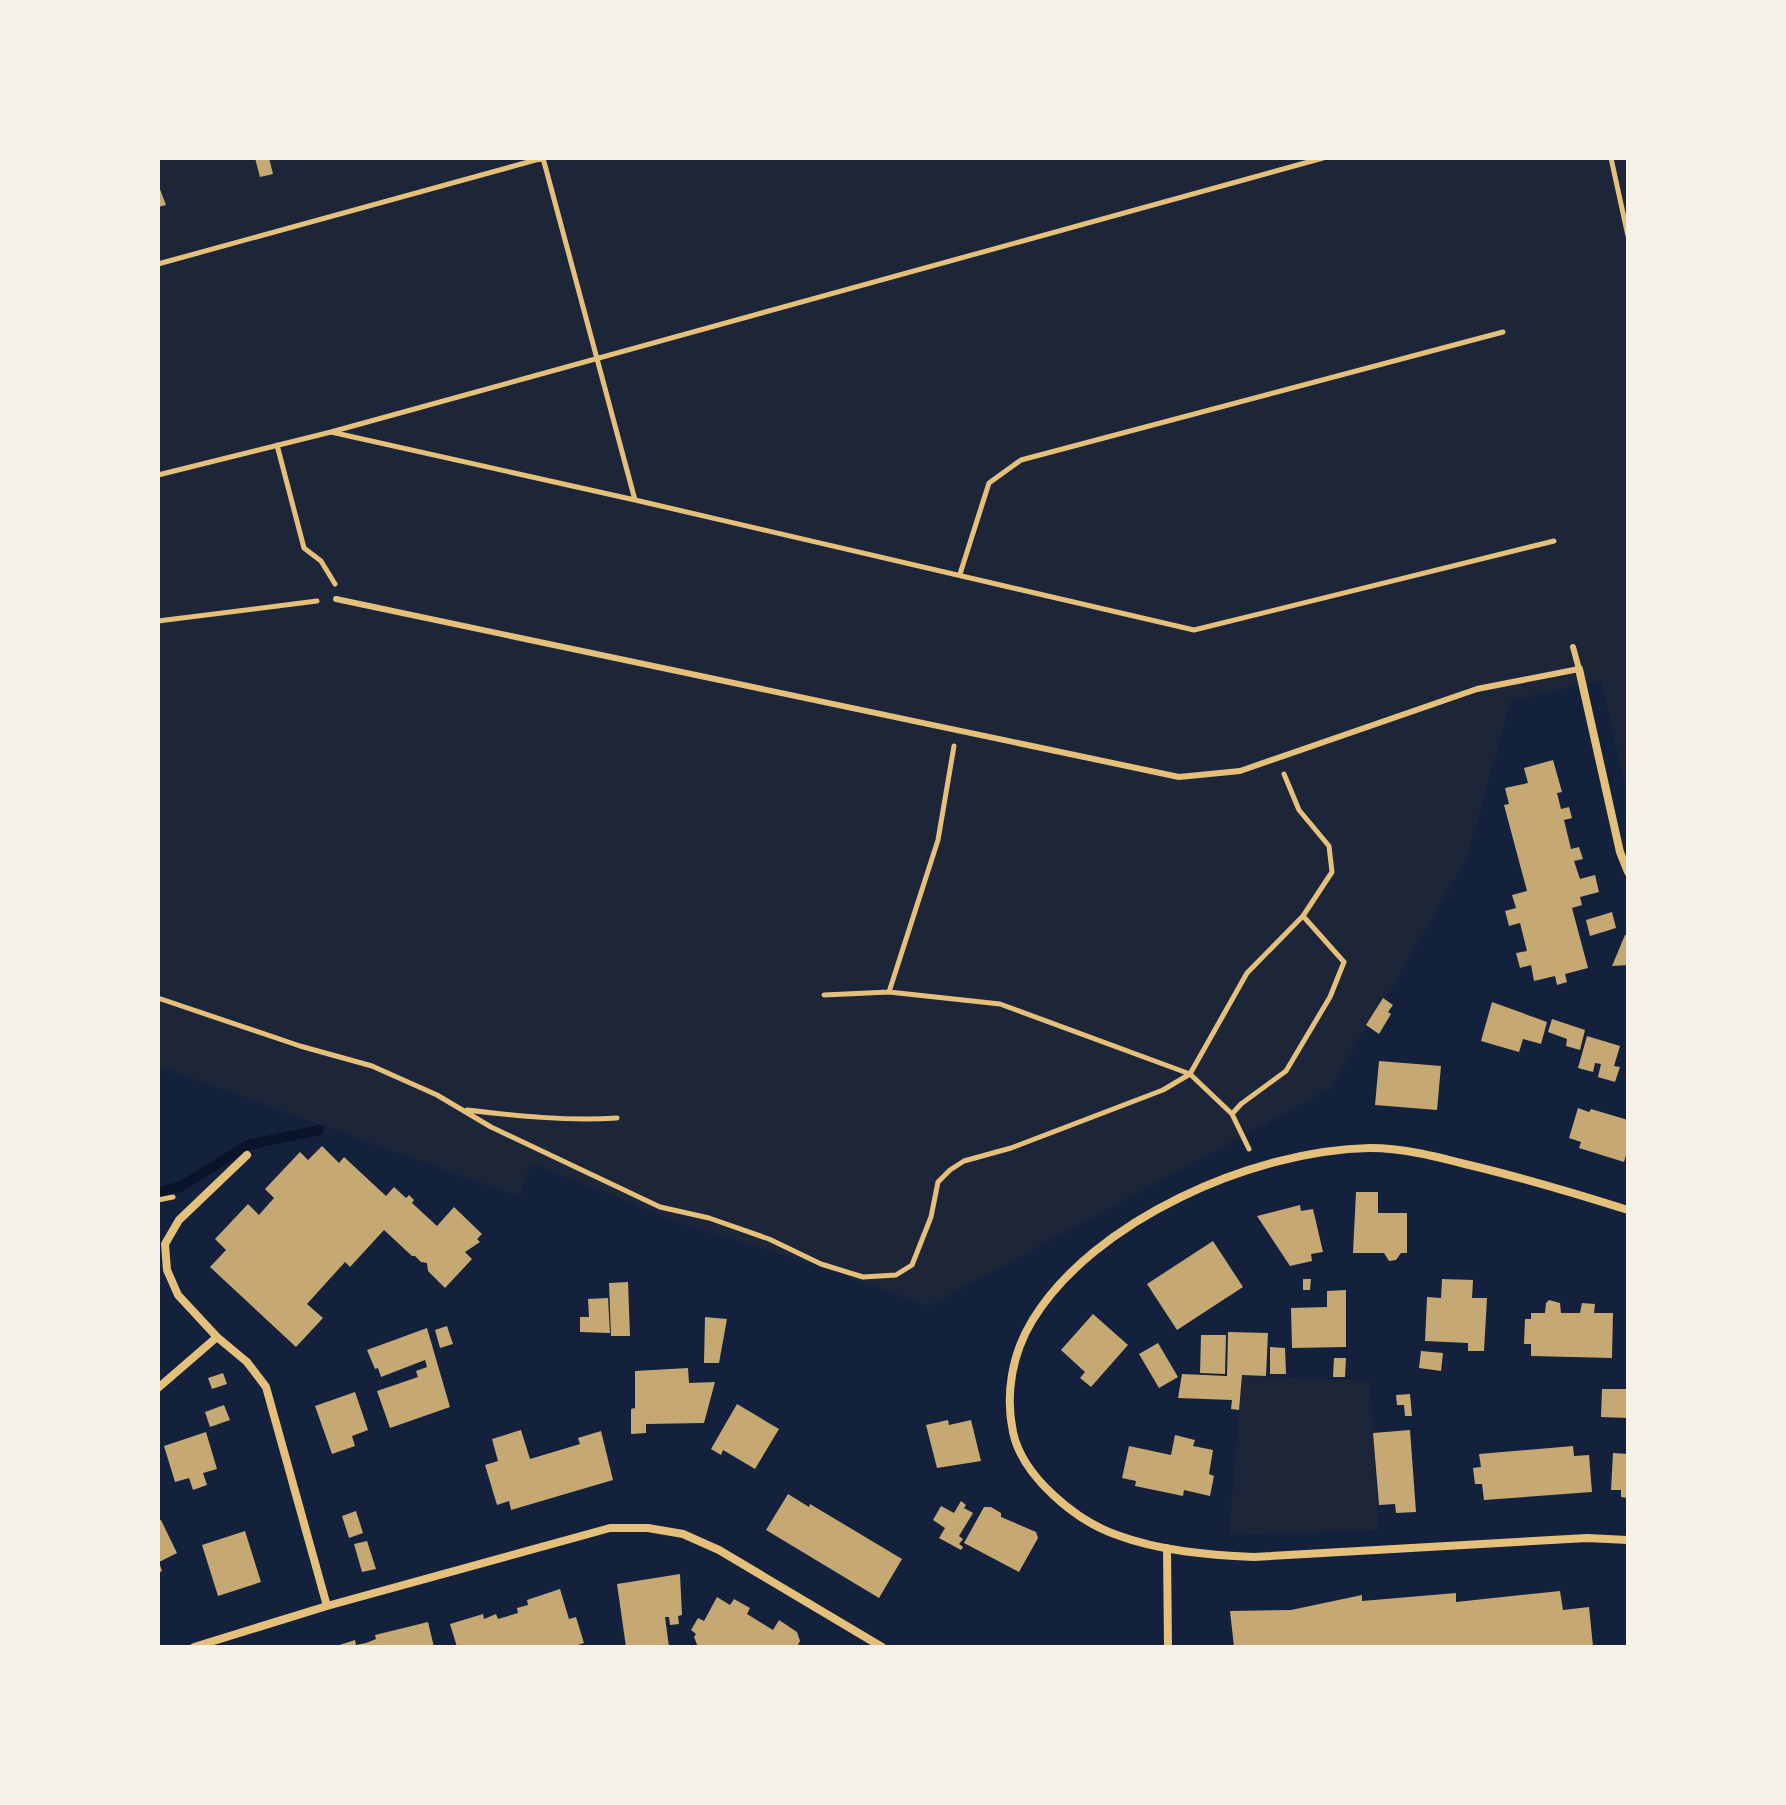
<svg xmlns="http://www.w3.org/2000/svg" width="1786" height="1805" font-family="'Alegreya Sans',sans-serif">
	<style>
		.green { fill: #1d2539 }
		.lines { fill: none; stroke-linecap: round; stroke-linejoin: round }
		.stream { stroke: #0b132b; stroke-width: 10 }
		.building { fill: #c6a872 }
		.path { stroke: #e5c07b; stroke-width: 5 }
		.service { stroke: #e5c07b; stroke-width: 6 }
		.minor { stroke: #e5c07b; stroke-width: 8 }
	</style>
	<rect width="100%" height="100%" fill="#14213d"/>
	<!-- green -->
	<path class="green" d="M158,158H1628V799L1601,681L1511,700L1467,858L1385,999L1382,998L1331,1088L929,1306L820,1267L679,1222L530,1163L520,1197L158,1066Z
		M1242,1376L1370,1381L1379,1530L1229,1535Z"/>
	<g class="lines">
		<!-- stream -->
		<path class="stream" d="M158,1192L180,1187L248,1145L319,1130"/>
	</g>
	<!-- building -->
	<path class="building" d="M255,158H269L273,174L260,177Z
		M158,184L166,205L158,207Z
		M1553,760L1562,792L1557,793L1561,809L1569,807L1572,818L1564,820L1571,849L1579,847L1583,859L1574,861L1580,879L1595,875L1599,892L1580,897L1582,905L1572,908L1588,968L1565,974L1567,982L1557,985L1555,976L1534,981L1531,965L1520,968L1516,953L1527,951L1520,923L1509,926L1505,911L1516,908L1512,895L1527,891L1504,805L1509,804L1505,788L1528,783L1524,768Z
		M1612,912L1616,928L1590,936L1586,920Z
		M1625,935H1628V965L1612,966Z
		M1383,998L1393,1005L1388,1012L1391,1014L1379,1034L1366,1025Z
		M1492,1002L1547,1022L1541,1044L1523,1039L1519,1052L1481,1041Z
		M1552,1019L1585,1030L1580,1050L1566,1046L1567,1039L1548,1032Z
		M1587,1036L1620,1046L1614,1066L1620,1067L1615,1082L1598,1077L1601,1064L1595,1063L1593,1072L1578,1068Z
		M1379,1061L1441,1066L1437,1110L1375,1105Z
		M1578,1108L1589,1112L1591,1109L1628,1120V1149L1624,1162L1579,1148L1581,1142L1569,1138Z
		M322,1146L339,1163L344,1157L386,1196L394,1187L406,1198L409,1195L414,1200L412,1203L437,1226L454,1207L482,1234L477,1239L480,1242L465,1252L472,1259L445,1288L428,1271L427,1263L421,1262L415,1256H412L384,1230L350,1267L345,1262L307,1304L323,1318L296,1347L210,1267L226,1250L215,1239L248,1204L259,1215L274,1198L265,1189L300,1152L308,1160Z
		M1356,1192H1378V1213H1407V1253H1401L1396,1260L1389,1261L1384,1253H1353Z
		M1300,1205L1301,1211L1313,1209L1323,1252L1311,1254L1312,1261L1290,1266L1257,1216Z
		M1213,1241L1243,1287L1177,1330L1147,1284Z
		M1303,1279H1311L1310,1290H1303Z
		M1442,1279L1473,1280L1472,1298H1487L1484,1351H1468V1343L1425,1341L1427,1297L1441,1298Z
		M628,1282L630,1336H611L609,1283Z
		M1346,1290V1347L1292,1348L1291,1308L1327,1307V1291Z
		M608,1298L610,1333L580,1332V1317H589L588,1299Z
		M1549,1300L1560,1303L1561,1313H1580L1582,1303L1595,1304L1594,1313H1613L1612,1358L1531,1356V1344H1524L1525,1319H1531V1313H1545L1546,1303Z
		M1093,1314L1128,1345L1091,1387L1080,1378L1085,1372L1061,1350Z
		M705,1317L727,1319L719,1363H704Z
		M447,1326L453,1344L440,1348L435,1330Z
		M427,1328L450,1407L390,1428L377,1391L418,1377L416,1371L427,1367L425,1360L381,1377L378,1368L375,1369L367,1350Z
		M1228,1332L1268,1333L1266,1376L1242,1375L1239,1410L1231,1409L1232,1400L1178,1398L1182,1374L1227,1376Z
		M1201,1335H1226L1225,1374L1200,1373Z
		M1158,1343L1178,1377L1159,1388L1139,1354Z
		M1270,1347L1285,1348L1286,1374H1270Z
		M1421,1351L1443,1353L1441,1371L1419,1368Z
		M1334,1358H1346L1345,1377H1333Z
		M688,1368L689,1383L715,1382L704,1423L646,1424V1433L631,1434V1409L635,1408V1371Z
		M223,1373L227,1384L212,1389L208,1378Z
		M1602,1389H1628L1627,1418L1601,1417Z
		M355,1392L368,1430L352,1436L355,1446L332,1454L315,1406Z
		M1410,1394L1412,1416H1405L1404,1405H1397L1396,1395Z
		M737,1404L779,1429L755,1469L723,1450L721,1455L711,1449Z
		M224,1405L230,1420L210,1427L205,1412Z
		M948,1420L949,1425L971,1420L981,1461L937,1468L926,1425Z
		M521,1430L530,1459L580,1444L578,1438L601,1431L613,1480L511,1510L509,1501L497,1505L485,1465L498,1461L492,1439Z
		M1410,1430L1416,1512L1396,1513L1395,1504L1379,1505L1373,1433Z
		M206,1432L217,1469L203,1473L207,1485L193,1490L189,1478L175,1482L164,1446Z
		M1175,1435L1195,1440L1193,1446L1213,1450L1209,1474L1214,1476L1210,1496L1184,1490L1183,1496L1135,1486L1136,1481L1122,1478L1129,1446L1171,1455Z
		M1573,1446L1574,1456L1589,1455L1592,1492L1484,1500L1482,1484H1475L1473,1468L1481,1467L1479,1454Z
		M1613,1453L1628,1454V1498L1621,1497V1490H1611Z
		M788,1494L809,1507L810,1504L902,1559L879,1598L766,1530Z
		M961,1501L966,1505L964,1508L973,1513L959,1536L963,1539L959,1544L963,1547L961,1550L939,1538L945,1528L933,1520L941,1506L954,1513Z
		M984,1507H991L1001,1513V1517L1036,1532L1038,1538L1019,1572L964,1543Z
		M356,1511L363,1533L349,1538L342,1516Z
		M161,1520L177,1553L159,1562L162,1571L158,1573V1521Z
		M245,1531L261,1582L218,1596L202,1545Z
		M367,1541L376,1569L362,1572L354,1544Z
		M680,1574L682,1615L678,1616L679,1624L670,1625L669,1617H665L669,1647H626L617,1584Z
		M560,1589L569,1619L576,1617L584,1643L572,1647H457L450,1624L483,1614L484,1619L496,1614L498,1619L518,1613L517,1608L528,1605L527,1600Z
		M1560,1591L1563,1610L1589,1607L1593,1646L1234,1647L1230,1611L1291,1610L1362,1595V1601L1456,1593V1602Z
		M717,1597L730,1605L734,1599L750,1608L747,1614L773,1630L779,1620L797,1632L800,1641L797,1647H698L694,1637L696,1634L691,1630L698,1618L704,1621Z
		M428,1622L434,1647H333L355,1640L356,1645L366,1643L376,1639L375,1635Z"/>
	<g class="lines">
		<!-- path -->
		<path class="path" d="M1611,158L1628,236
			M158,264L543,158
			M331,432L1323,158
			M277,445L304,548L321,561L335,584
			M158,475L331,432L635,500L543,158
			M635,500L1194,630L1554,541
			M960,574L989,483L1021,460L1503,332
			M158,621L317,601
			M889,992L938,840L954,746
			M824,995L889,992L1000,1004L1190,1074L1232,1114
			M158,998L300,1046L372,1066L437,1095L491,1127L660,1207L709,1218L769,1239L821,1264L863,1277L896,1275L912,1265L931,1217L938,1182L950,1170L964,1161L1011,1148L1163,1090L1190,1074L1247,973L1303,916
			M467,1110C517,1116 566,1121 617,1118
			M1249,1149L1232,1114L1241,1104L1286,1071L1330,997L1344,962L1303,916L1332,872L1329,846L1299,810L1284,774
			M158,1200L173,1197"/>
		<!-- service -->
		<path class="service" d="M336,599L1179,777L1240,771L1477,689L1579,669L1573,647"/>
		<!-- minor -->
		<path class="minor" d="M1579,669L1620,852L1628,872
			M247,1155L179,1220L165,1244L167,1270L178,1295L217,1337L247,1362L266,1387L327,1606
			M1628,1210C1574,1193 1520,1177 1465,1164C1434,1156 1402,1148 1370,1148C1254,1150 1093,1220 1032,1321C1012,1354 1005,1395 1013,1432C1022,1476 1076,1521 1117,1535C1160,1551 1208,1555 1254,1557L1587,1538L1628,1540
			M158,1388L217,1337
			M1167,1548L1168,1647
			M194,1647L327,1606L610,1528H648L683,1534L719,1550L882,1647"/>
	</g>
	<!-- border -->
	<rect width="1786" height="1805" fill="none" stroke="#f6f1e7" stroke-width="320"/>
</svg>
